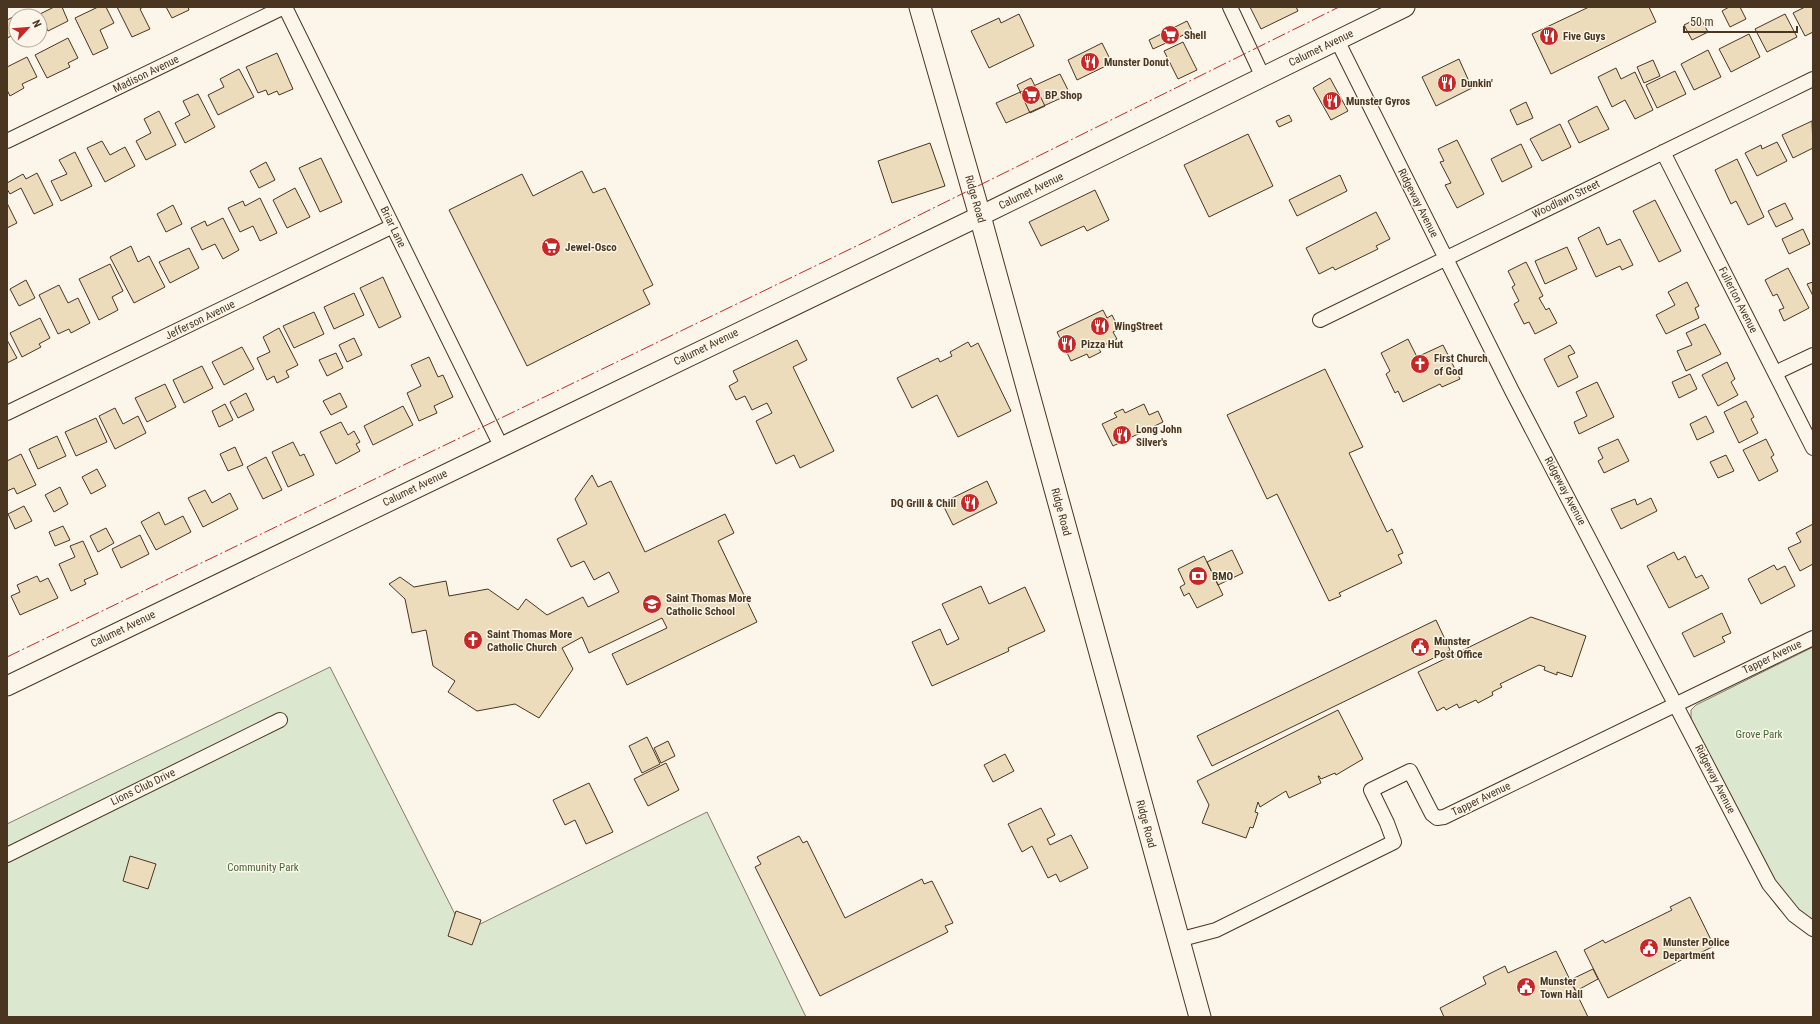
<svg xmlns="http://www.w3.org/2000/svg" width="1820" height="1024" font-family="'Roboto Condensed',sans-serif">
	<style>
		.green { fill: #dce7d0; stroke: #887966 }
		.building { fill: #ecdcbc; stroke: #4a3520 }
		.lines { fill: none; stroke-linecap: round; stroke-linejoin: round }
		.street-casing { stroke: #4a3520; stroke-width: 16 }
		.secondary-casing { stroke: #4a3520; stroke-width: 21 }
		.primary-casing { stroke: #4a3520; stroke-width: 23 }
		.street { stroke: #fbf6e9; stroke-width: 14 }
		.secondary { stroke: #fbf6e9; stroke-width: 19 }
		.primary { stroke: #fbf6e9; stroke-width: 21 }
		.power { stroke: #c62828; stroke-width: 1; stroke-dasharray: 14 3 2 3; stroke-linecap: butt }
		.labels { text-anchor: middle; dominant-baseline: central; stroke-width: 3; stroke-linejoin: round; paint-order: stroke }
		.poi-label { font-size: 11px; font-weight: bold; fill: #4a3520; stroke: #fbf6e9; text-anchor: start }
		.street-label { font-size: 11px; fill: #4a3520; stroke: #fbf6e9 }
		.park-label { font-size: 11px; fill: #436837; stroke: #fbf6e9 }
	</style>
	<rect width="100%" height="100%" fill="#fbf6e9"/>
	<!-- green -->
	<path class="green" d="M1813,647V923L1782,898L1691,719V710L1696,705Z
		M330,667L464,932L707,812L806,1017H7V824Z"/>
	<!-- building -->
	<path class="building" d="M54,7H62L68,21L48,31L40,14Z
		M98,7H106L114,23L100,30L108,48L93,55L75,18Z
		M117,7H143L140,9L150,29L132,37Z
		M166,7H188L189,10L172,18Z
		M1250,7H1296L1298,11L1261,29Z
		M1589,7H1649L1656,22L1551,74L1532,34Z
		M1729,7H1740L1746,19L1730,27L1722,11Z
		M1805,7H1813V32L1805,36L1793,13Z
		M1019,14L1034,46L989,68L971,31L999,18L1001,23Z
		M1785,14L1797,37L1767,52L1755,29Z
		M13,17L16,22V34L7,38V20Z
		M1700,17L1708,32L1692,40L1684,25Z
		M1187,21L1192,31L1153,49L1149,40Z
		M1749,34L1760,57L1731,72L1719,49Z
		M68,38L78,58L68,63L70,67L47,78L35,55Z
		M1183,42L1197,70L1178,79L1164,51Z
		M1102,43L1112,63L1077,80L1068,60Z
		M1708,50L1721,77L1694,90L1681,64Z
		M277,53L293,89L279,95L277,91L268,95L266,90L258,93L246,67Z
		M27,57L37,77L22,84L24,88L10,96L7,90V67Z
		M1459,59L1472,88L1436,106L1422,77Z
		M1653,60L1660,76L1644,83L1637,67Z
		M1616,68L1621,79L1635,72L1653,110L1635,119L1625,100L1612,107L1598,77Z
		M239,69L254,97L218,115L208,95L224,87L220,79Z
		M1675,71L1686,94L1657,108L1646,85Z
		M1060,74L1070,94L1006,123L996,103Z
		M1031,78L1045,106L1030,113L1017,85Z
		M1330,78L1348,111L1331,120L1313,88Z
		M198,94L215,127L185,143L175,123L190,115L183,101Z
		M1526,102L1533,118L1517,125L1510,110Z
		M1597,106L1609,129L1579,143L1568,121Z
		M159,111L176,145L146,160L136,141L151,133L144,119Z
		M1289,115L1292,121L1279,127L1276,121Z
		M1812,121L1813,148L1793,158L1782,135Z
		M1560,124L1571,147L1542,161L1530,139Z
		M1248,134L1273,186L1209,217L1184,165Z
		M1457,140L1484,194L1457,208L1445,185L1451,183L1440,162L1444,161L1438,149Z
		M102,141L110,155L125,147L135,166L105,182L87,148Z
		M1777,142L1787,161L1757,176L1745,153L1761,145L1762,149Z
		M930,143L945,186L892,203L878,161Z
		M1521,144L1532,167L1502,182L1491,159Z
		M75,152L92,186L61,201L51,181L67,174L59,160Z
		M321,158L342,202L320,212L299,168Z
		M1737,159L1764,217L1748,225L1736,201L1731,204L1715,170Z
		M266,162L275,180L259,188L250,171Z
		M582,171L593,193L605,188L653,285L643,290L650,304L527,366L449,210L522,174L533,196Z
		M37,173L53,205L34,214L21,188L10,194L7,189V183L23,174L26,179Z
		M1340,175L1347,191L1297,216L1289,200Z
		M295,188L310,217L287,228L273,200Z
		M1095,190L1109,220L1087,231L1084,226L1041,246L1029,222Z
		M260,198L277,233L260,241L253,226L240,232L228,208L243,201L245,206Z
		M1655,200L1681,251L1659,262L1633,211Z
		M7,203L17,223L7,228Z
		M1785,203L1793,219L1776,227L1768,211Z
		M173,205L182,224L166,232L157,214Z
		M1376,212L1390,239L1376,246L1378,249L1335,270L1333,267L1319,274L1306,248Z
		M223,218L239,250L223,259L215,244L202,250L191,228L205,221L207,226Z
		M1599,227L1607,245L1620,239L1633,265L1622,270L1620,266L1596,277L1578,238Z
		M1803,229L1810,244L1789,254L1782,239Z
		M131,246L138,262L149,256L165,287L134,303L110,257Z
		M1567,247L1577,269L1545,284L1535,261Z
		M189,248L199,268L170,283L159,262Z
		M1526,262L1543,296L1539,298L1546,310L1549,308L1557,323L1535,334L1529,322L1524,324L1514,304L1519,301L1512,287L1515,285L1508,271Z
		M110,264L123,291L112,297L118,310L99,320L79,279Z
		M1788,268L1809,308L1784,321L1779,310L1784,308L1777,294L1773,296L1765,280Z
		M383,277L401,317L379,328L360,288Z
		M26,280L35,298L19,306L10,289Z
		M1687,282L1699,306L1695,308L1699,318L1666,334L1656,315L1675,305L1668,292Z
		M1813,282V296L1807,284Z
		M59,285L68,303L78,298L90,323L71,333L69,329L58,334L39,295Z
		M354,293L364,315L334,329L324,307Z
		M1103,310L1107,318L1112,315L1119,329L1113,332L1117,339L1098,348L1101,352L1089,358L1087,354L1071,361L1057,332Z
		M314,312L324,334L294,348L283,326Z
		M40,318L50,338L39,344L41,347L22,357L10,333Z
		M1705,324L1721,354L1686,371L1677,351L1692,345L1686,333Z
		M279,328L298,365L286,371L289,377L277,383L274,376L267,380L257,358L270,352L263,337Z
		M354,338L362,355L347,362L339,345Z
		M1408,339L1417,357L1443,345L1460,379L1442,387L1440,384L1403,402L1398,391L1395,393L1386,374L1390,371L1381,353Z
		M7,340L17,358L7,363Z
		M797,340L807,360L793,367L834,451L800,468L794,455L776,464L756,421L772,413L767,403L752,410L745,396L736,400L729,386L738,381L733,371Z
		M968,342L971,347L978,343L1011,411L958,437L937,395L912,408L897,378L938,358L940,362L952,356L950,352Z
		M1570,345L1575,353L1568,356L1578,377L1558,387L1544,359Z
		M242,347L254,369L224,385L212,362Z
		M336,353L343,368L327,376L319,360Z
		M429,357L438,377L443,375L453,397L434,406L437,413L419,421L407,393L421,386L411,365Z
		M1727,362L1735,379L1731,382L1738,395L1718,406L1702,375Z
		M202,366L213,388L184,403L173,380Z
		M1325,369L1363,447L1349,453L1387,532L1392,529L1403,553L1398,555L1402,563L1339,593L1341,596L1329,601L1277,494L1267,499L1227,415Z
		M1690,374L1697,389L1679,398L1672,382Z
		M1597,382L1614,417L1579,434L1574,422L1587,416L1576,392Z
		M165,384L176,407L147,422L135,398Z
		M246,393L254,410L238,418L230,402Z
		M340,393L347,407L331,415L323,401Z
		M1746,401L1754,417L1751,419L1758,433L1739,443L1724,412Z
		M225,404L233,420L219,427L212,411Z
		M1144,404L1149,415L1158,411L1163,422L1113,446L1102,424L1117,417L1114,413L1123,409L1125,413Z
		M403,406L413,425L373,445L364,426Z
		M115,408L123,424L138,416L146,433L115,449L99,416Z
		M1706,416L1714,432L1697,440L1690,424Z
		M96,418L107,442L76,456L65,432Z
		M341,422L348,435L354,431L360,442L356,444L360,451L336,464L320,432Z
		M57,436L66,456L38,469L29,449Z
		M1618,439L1629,461L1604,473L1598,461L1603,458L1598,448Z
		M1766,439L1774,455L1771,457L1778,471L1759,481L1743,450Z
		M293,442L300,456L304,454L314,475L288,487L272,452Z
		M235,447L243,465L228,471L220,454Z
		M21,454L36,485L17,494L14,488L7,491V461Z
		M1726,455L1734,471L1718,478L1710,462Z
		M266,457L282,490L263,499L247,467Z
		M97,469L106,486L91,494L82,477Z
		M592,475L598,487L611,481L645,552L725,514L734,533L718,541L757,622L627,685L612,654L667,628L662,618L589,653L582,637L562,648L573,669L539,718L515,704L477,711L448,692L455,681L433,666L426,630L412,633L405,599L389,584L400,577L414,587L446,581L449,596L488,589L518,610L526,599L547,615L583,597L588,607L619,592L609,572L594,580L584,561L571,567L557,539L587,524L575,499Z
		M987,481L997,503L953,525L942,503Z
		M60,487L68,504L54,512L45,495Z
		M205,490L212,503L230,493L238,509L203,527L188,498Z
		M1651,498L1657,511L1621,529L1611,509L1635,499L1637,505Z
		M24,506L32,521L15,529L8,514Z
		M159,512L165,525L183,516L191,532L156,550L141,522Z
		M1813,524V564L1800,571L1788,548L1801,542L1796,533Z
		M63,526L70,540L55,546L49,532Z
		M106,528L114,543L98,552L90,536Z
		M140,535L149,554L121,568L112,549Z
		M83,541L98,574L84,580L86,584L71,591L59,564L75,557L70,546Z
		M1232,550L1243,573L1218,585L1207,562Z
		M1674,552L1678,560L1685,556L1696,578L1702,575L1709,588L1669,608L1647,566Z
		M1204,556L1223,595L1197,608L1189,593L1184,596L1180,587L1185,584L1178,569Z
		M1774,565L1777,570L1785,566L1795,586L1761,604L1748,579Z
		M37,576L40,582L48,578L58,598L20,615L11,596L20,592L17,585Z
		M981,586L989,604L1025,587L1045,631L1008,648L1009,651L932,686L912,642L940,629L947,645L959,639L942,604Z
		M1722,613L1731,633L1722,637L1725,642L1694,657L1682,633Z
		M1531,617L1586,636L1572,677L1557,672V675L1544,670L1545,667L1539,665L1500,684L1502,687L1492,692L1493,695L1478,703L1476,700L1459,708L1457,704L1446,710L1444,707L1437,711L1418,672Z
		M1436,620L1450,650L1212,766L1197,736Z
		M1338,710L1363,759L1336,775L1335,773L1321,779L1319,776H1318L1321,783L1289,798L1286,791L1260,807L1258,802L1255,812L1258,813L1253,828L1250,827L1246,838L1202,823L1209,805L1197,781Z
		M647,737L660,764L642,773L629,746Z
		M668,741L675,756L661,763L654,748Z
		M1005,754L1014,771L993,782L984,765Z
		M666,763L679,790L648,806L634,779Z
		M589,783L613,832L586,844L575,820L565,825L553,800Z
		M1041,808L1055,835L1047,839L1050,845L1071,835L1088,868L1060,882L1056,874L1048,878L1032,846L1022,852L1008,824Z
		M799,836L803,843L807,841L845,918L922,879L924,884L932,881L953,923L945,926L948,932L820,996L755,867L761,864L757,857Z
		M130,856L156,864L148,889L123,881Z
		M1690,897L1714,946L1694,956L1693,954L1608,998L1584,950L1603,940L1605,943L1672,910L1670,907Z
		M456,911L481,920L472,945L448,936Z
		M1556,951L1588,1017H1444L1440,1008L1486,984L1483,977L1505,966L1508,973Z
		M1593,969L1598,979L1576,991L1570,980Z"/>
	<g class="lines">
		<defs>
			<path id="street" d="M285,7L501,446
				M1230,7L1263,77
				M1337,40L1512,391L1769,884L1794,915L1813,929
				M7,141L284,7
				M1663,152L1813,448
				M1320,320L1813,79
				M1775,373L1813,355
				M7,413L393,226
				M7,855L280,720
				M1178,940L1216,930L1394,842L1387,823L1371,790L1410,771L1432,814L1437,818L1444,817L1813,638"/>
			<path id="secondary" d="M7,686L980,216L1405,7"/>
			<path id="primary" d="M920,7L980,216L1200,1017"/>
		</defs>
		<!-- street casing -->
		<use href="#street" class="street-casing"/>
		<!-- secondary casing -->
		<use href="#secondary" class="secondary-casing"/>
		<!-- primary casing -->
		<use href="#primary" class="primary-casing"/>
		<!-- street -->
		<use href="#street" class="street"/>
		<!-- secondary -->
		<use href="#secondary" class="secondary"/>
		<!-- primary -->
		<use href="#primary" class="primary"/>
		<!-- power -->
		<path class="power" d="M7,657L873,238L1339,7"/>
	</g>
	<!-- icons -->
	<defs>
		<symbol id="supermarket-disc" viewBox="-11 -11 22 22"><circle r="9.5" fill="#c62828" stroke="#fbf6e9"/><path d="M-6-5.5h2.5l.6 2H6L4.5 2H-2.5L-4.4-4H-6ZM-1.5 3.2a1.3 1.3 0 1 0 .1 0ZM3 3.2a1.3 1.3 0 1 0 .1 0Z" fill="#fff"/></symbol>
		<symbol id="restaurant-disc" viewBox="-11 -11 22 22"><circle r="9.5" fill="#c62828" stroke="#fbf6e9"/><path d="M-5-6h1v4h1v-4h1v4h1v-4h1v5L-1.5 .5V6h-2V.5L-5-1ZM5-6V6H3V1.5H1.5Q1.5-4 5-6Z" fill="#fff"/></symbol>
		<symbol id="church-disc" viewBox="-11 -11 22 22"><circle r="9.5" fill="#c62828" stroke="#fbf6e9"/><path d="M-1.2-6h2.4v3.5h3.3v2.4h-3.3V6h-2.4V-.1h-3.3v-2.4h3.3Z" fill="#fff"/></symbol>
		<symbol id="bank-disc" viewBox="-11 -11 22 22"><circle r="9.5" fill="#c62828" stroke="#fbf6e9"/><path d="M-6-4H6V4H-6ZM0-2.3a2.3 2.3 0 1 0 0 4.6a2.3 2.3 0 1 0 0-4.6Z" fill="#fff"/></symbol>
		<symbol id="school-disc" viewBox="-11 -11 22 22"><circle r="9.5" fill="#c62828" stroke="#fbf6e9"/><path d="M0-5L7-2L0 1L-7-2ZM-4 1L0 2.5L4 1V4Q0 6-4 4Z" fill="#fff"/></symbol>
		<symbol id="civic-disc" viewBox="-11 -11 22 22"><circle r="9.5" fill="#c62828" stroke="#fbf6e9"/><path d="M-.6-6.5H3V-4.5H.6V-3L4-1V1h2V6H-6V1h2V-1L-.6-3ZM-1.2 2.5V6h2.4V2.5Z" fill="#fff"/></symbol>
	</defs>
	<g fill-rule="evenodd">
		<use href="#supermarket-disc" x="1159" y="24" width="22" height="22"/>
		<use href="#restaurant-disc" x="1538" y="25" width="22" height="22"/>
		<use href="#restaurant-disc" x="1079" y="51" width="22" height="22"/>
		<use href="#restaurant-disc" x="1436" y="72" width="22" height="22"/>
		<use href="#supermarket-disc" x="1020" y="84" width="22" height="22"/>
		<use href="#restaurant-disc" x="1321" y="90" width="22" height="22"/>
		<use href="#supermarket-disc" x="540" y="236" width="22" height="22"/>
		<use href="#restaurant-disc" x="1089" y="315" width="22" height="22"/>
		<use href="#restaurant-disc" x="1056" y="333" width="22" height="22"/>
		<use href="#church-disc" x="1409" y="353" width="22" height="22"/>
		<use href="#restaurant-disc" x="1111" y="424" width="22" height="22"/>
		<use href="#restaurant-disc" x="959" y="492" width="22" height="22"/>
		<use href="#bank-disc" x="1187" y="565" width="22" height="22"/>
		<use href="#school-disc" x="641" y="593" width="22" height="22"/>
		<use href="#church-disc" x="462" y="629" width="22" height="22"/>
		<use href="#civic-disc" x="1409" y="636" width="22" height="22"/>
		<use href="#civic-disc" x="1638" y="937" width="22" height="22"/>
		<use href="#civic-disc" x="1515" y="976" width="22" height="22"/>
	</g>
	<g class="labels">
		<!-- poi labels -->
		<g class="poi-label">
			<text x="1184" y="35">Shell</text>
			<text x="1563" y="36">Five Guys</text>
			<text x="1104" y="62">Munster Donut</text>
			<text x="1461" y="83">Dunkin'</text>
			<text x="1045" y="95">BP Shop</text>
			<text x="1346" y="101">Munster Gyros</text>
			<text x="565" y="247">Jewel-Osco</text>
			<text x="1114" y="326">WingStreet</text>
			<text x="1081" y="344">Pizza Hut</text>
			<text x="1434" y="358">First Church<tspan x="1434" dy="13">of God</tspan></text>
			<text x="1136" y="429">Long John<tspan x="1136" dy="13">Silver's</tspan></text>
			<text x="956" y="503" text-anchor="end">DQ Grill &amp; Chill</text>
			<text x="1212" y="576">BMO</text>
			<text x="666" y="598">Saint Thomas More<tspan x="666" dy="13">Catholic School</tspan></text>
			<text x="487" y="634">Saint Thomas More<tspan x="487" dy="13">Catholic Church</tspan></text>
			<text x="1434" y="641">Munster<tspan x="1434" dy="13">Post Office</tspan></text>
			<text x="1663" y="942">Munster Police<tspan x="1663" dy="13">Department</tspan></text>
			<text x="1540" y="981">Munster<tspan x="1540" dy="13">Town Hall</tspan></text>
		</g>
		<!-- street labels -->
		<g class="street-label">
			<text transform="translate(1321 48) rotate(-26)">Calumet Avenue</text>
			<text transform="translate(146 74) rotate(-26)">Madison Avenue</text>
			<text transform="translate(1031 191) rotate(-26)">Calumet Avenue</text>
			<text transform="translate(975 199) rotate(74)">Ridge Road</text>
			<text transform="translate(1566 199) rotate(-26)">Woodlawn Street</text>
			<text transform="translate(1418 203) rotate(63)">Ridgeway Avenue</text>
			<text transform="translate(393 227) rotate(64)">Briar Lane</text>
			<text transform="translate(1738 300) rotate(63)">Fullerton Avenue</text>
			<text transform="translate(200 320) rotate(-26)">Jefferson Avenue</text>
			<text transform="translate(706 347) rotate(-26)">Calumet Avenue</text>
			<text transform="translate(415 488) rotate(-26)">Calumet Avenue</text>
			<text transform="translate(1565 491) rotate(62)">Ridgeway Avenue</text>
			<text transform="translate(1061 512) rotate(75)">Ridge Road</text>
			<text transform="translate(123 629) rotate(-26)">Calumet Avenue</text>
			<text transform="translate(1772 657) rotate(-26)">Tapper Avenue</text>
			<text transform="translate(1715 779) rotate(63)">Ridgeway Avenue</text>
			<text transform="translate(143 787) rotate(-26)">Lions Club Drive</text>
			<text transform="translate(1481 799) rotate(-26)">Tapper Avenue</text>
			<text transform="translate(1146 824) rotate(75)">Ridge Road</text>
		</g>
		<!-- park labels -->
		<g class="park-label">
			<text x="1759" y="734">Grove Park</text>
			<text x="263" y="867">Community Park</text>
		</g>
	</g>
	<!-- border -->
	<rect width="1820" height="1024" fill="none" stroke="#4a3520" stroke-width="16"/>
	<!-- north arrow -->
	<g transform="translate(28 28) rotate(64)"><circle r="19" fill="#fbf6e9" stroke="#b4a999"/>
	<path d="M0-3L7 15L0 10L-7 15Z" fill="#c62828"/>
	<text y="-6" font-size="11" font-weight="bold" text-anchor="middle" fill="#4a3520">N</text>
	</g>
	<!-- scale -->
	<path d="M1684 26v6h113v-6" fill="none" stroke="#4a3520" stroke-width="2"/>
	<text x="1690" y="26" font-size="12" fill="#4a3520" stroke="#fbf6e9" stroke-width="3" paint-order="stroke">50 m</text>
</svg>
